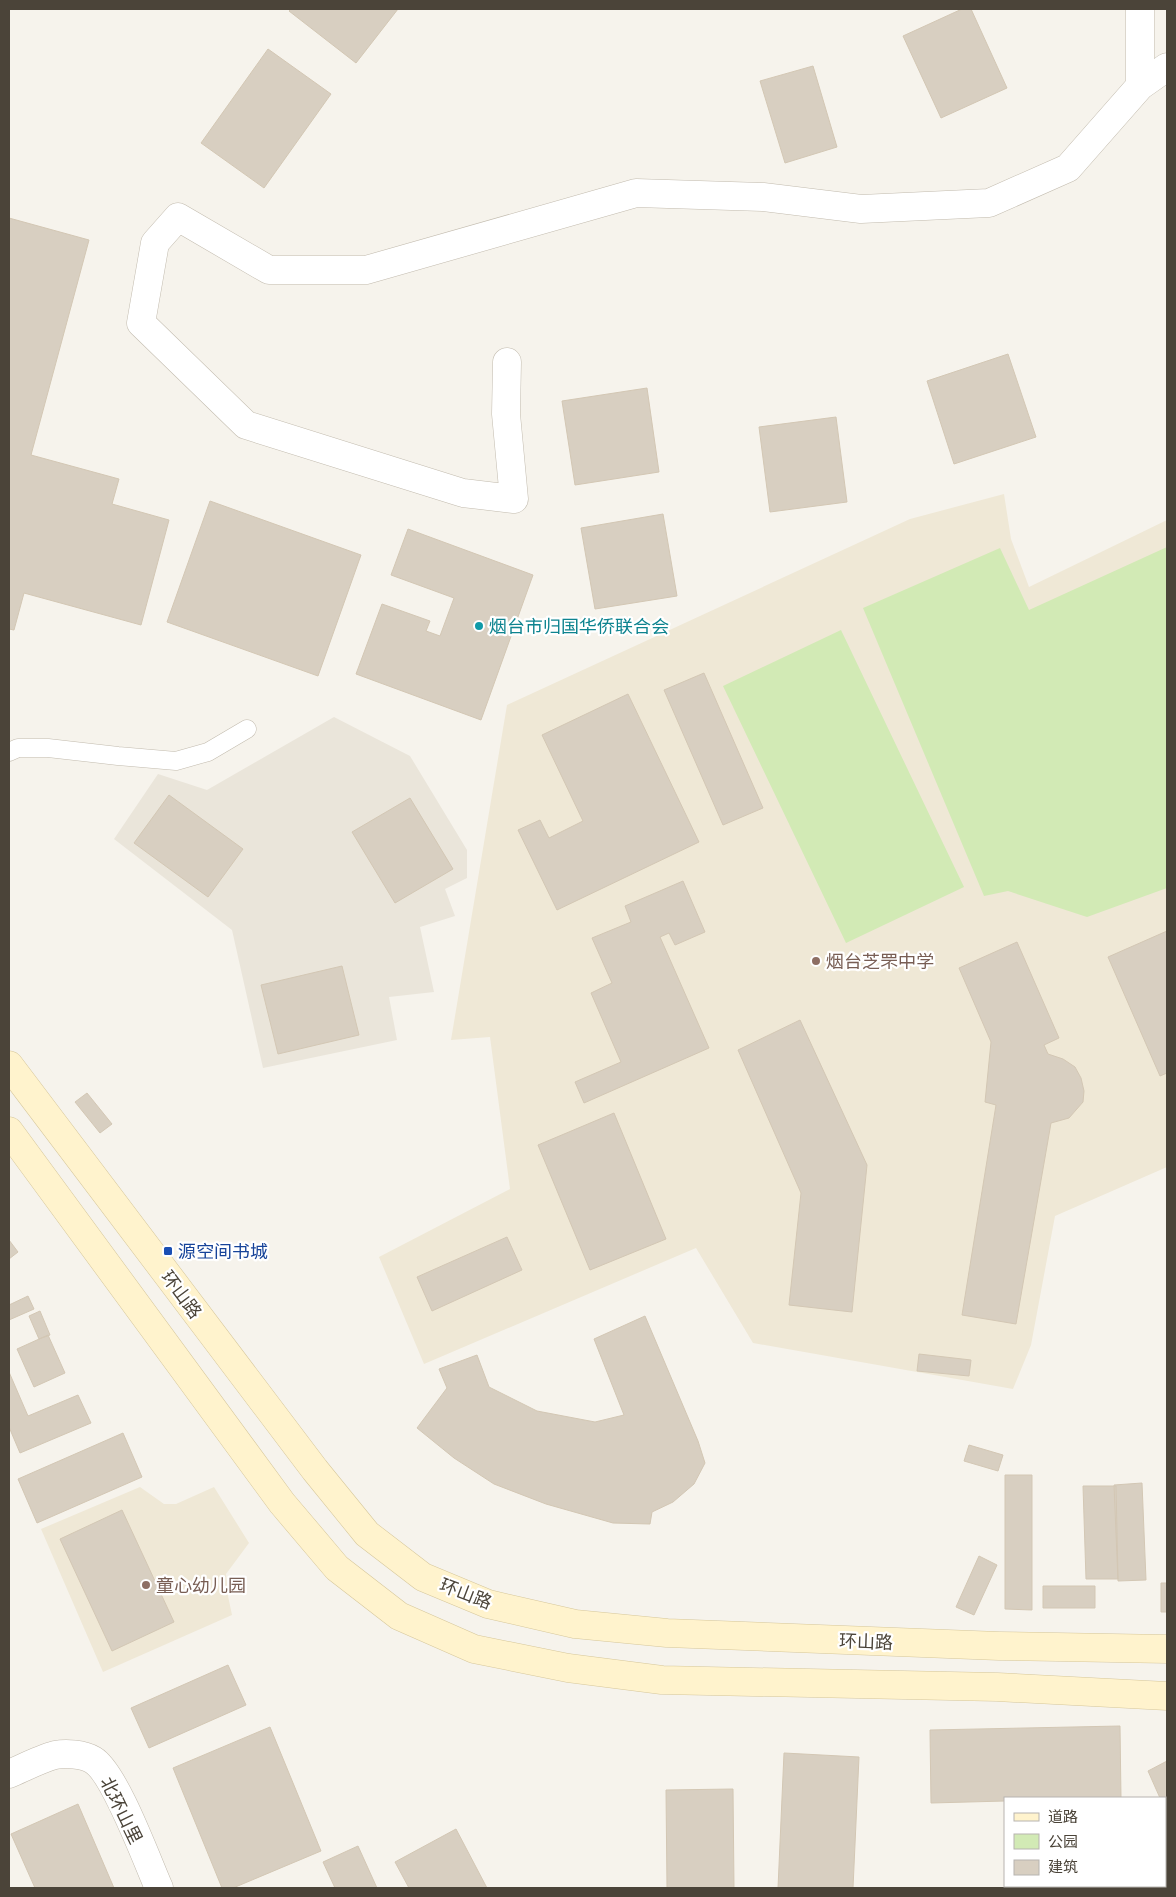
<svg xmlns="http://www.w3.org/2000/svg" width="1176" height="1897" font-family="'Open Sans','Noto Sans SC',sans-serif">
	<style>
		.residential { fill: #eae5da }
		.education { fill: #efe8d6 }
		.green { fill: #d2eab5 }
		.building { fill: #d8cfc1; stroke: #d3c7b4 }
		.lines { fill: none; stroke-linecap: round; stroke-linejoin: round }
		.lane-casing { stroke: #c2bbae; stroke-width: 19 }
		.street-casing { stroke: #c2bbae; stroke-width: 29 }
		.secondary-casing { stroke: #d6c79b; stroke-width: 29 }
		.lane { stroke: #fff; stroke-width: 18 }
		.street { stroke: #fff; stroke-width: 28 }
		.secondary { stroke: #fff3cd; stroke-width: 28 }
		.culture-dot { fill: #0f9aa8; stroke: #fff; stroke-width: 2 }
		.education-dot { fill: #8d6e63; stroke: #fff; stroke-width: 2 }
		.transit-dot { fill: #1a4fb4; stroke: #fff; stroke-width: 2 }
		.labels { text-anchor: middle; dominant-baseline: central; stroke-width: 4.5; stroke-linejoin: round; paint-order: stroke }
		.culture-label { font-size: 18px; fill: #0d838f; stroke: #fff; text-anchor: start }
		.education-label { font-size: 18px; fill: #785e54; stroke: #fff; text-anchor: start }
		.transit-label { font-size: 18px; fill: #164399; stroke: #fff; text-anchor: start }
		.street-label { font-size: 18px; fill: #4b4439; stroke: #fff }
	</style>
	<rect width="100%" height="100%" fill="#f6f3ec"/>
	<!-- residential -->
	<path class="residential" d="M334,717L410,756L467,850V878L445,889L455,916L420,927L434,992L389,997L397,1040L263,1068L232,930L114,839L158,774L207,790Z"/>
	<!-- education -->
	<path class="education" d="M1004,494L1011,539L1029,587L1167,520V1167L1055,1216L1031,1345L1013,1389L753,1343L696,1248L424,1364L379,1257L510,1189L490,1037L451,1040L507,705L910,519Z
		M140,1487L164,1504H176L214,1487L249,1543L226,1574L228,1596L232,1615L103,1672L41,1529Z"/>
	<!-- green -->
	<path class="green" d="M1167,547V888L1087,917L1008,891L984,896L863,608L1000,548L1029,610Z
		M841,630L964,887L846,943L723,686Z"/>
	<!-- building -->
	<path class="building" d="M291,9H398L356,63L289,11Z
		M962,9H971L1007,88L941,118L903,36Z
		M268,49L331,94L264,188L201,143Z
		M813,66L837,147L785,163L760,81Z
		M9,218L89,240L31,455L119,479L112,504L169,520L141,625L24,593L14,630L9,629Z
		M1008,354L1036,437L954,464L927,381Z
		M647,388L659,472L575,485L562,401Z
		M836,417L847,502L770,512L759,427Z
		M210,501L361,555L318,676L167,622Z
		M663,514L677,596L595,609L581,528Z
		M408,529L533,575L481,720L356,674L382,604L430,621L426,631L440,636L454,598L391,575Z
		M704,673L763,808L723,825L664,690Z
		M628,694L699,842L557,910L518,830L540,820L549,838L583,821L542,735Z
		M169,795L243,849L208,897L134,843Z
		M410,798L453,869L395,903L352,832Z
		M683,881L705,932L675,945L669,933L660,937L709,1048L584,1103L575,1082L621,1062L591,993L612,983L592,938L631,922L625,906Z
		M1167,931V1073L1160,1076L1108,957Z
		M1017,942L1059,1038L1044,1045L1048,1054L1063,1059L1075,1067L1081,1078L1084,1091L1083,1102L1069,1118L1051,1123L1016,1324L962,1315L996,1105L985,1102L991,1042L959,968Z
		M342,966L359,1035L278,1054L261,985Z
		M800,1020L867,1165L852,1312L789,1305L801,1193L738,1050Z
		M87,1093L112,1124L100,1133L75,1102Z
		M614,1113L666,1239L590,1270L538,1145Z
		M507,1237L522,1270L432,1311L417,1277Z
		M9,1240L18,1252L9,1259Z
		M28,1296L34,1309L9,1320V1305Z
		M40,1311L50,1335L39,1339L29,1316Z
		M645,1316L698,1441L705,1463L694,1484L673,1502L652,1512L650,1524L613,1523L546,1504L494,1484L454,1458L417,1428L447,1388L439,1369L477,1355L489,1387L537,1411L595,1422L624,1415L594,1339Z
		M48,1335L65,1373L34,1387L17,1349Z
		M919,1354L971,1360L969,1376L917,1371Z
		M9,1372L28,1416L78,1395L91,1423L20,1453L9,1427Z
		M123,1433L142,1477L37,1523L18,1479Z
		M969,1445L1003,1455L998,1471L964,1461Z
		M1005,1475H1032V1610L1005,1609Z
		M1142,1483L1146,1580L1118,1581L1114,1485Z
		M1083,1486H1116L1118,1579H1086Z
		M122,1510L174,1622L112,1651L60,1539Z
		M979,1556L997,1565L974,1615L956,1607Z
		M1161,1583H1167V1612H1161Z
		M1043,1586H1095V1608H1043Z
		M228,1665L246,1705L149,1748L131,1708Z
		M1120,1726L1121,1798H1005V1801L931,1803L930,1730Z
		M270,1727L321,1851L233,1888H222L173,1768Z
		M784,1753L859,1757L853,1888H778Z
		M1167,1761V1814L1165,1809V1798H1160L1148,1771Z
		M733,1789L734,1888H667L666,1790Z
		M78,1804L114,1888H35L11,1834Z
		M1167,1815V1873L1165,1871V1820Z
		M456,1829L487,1888H409L395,1862Z
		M358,1846L377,1888H335L323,1862Z"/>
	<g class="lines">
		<defs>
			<path id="lane" d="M9,752L18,748H48L118,756L176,761L208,752L247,729"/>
			<path id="street" d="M1140,9V86
				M507,362L506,414L514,499L463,493L246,425L141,323L155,243L178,217L269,270H366L636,193L763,197L861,209L989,203L1068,168L1140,86L1167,67
				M9,1774C23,1768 40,1759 55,1755C66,1753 83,1754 93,1760C115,1773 147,1861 159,1888"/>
			<path id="secondary" d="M9,1065L315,1470L367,1534L423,1577L488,1604L575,1624L667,1633L999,1646L1167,1649
				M9,1131L282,1503L337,1568L399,1616L474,1649L568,1668L662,1680L997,1687L1167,1696"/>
		</defs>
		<!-- lane casing -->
		<use href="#lane" class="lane-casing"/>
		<!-- street casing -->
		<use href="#street" class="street-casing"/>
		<!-- secondary casing -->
		<use href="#secondary" class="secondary-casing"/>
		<!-- lane -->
		<use href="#lane" class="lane"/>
		<!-- street -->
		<use href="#street" class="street"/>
		<!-- secondary -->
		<use href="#secondary" class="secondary"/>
	</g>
	<!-- markers -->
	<circle class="culture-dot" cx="479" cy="626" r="5"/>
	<g class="education-dot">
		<circle cx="816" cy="961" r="5"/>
		<circle cx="146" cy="1585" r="5"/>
	</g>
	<rect class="transit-dot" x="163" y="1246" width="10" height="10" rx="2.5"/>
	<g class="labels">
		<!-- culture labels -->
		<g class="culture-label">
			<text x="489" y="626">烟台市归国华侨联合会</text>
		</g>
		<!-- education labels -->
		<g class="education-label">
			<text x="826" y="961">烟台芝罘中学</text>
			<text x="156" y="1585">童心幼儿园</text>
		</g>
		<!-- transit labels -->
		<g class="transit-label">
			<text x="178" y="1251">源空间书城</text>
		</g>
		<!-- street labels -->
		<g class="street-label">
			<text transform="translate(182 1294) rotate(53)">环山路</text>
			<text transform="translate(466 1593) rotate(21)">环山路</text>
			<text transform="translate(866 1641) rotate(2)">环山路</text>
			<text transform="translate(122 1810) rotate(64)">北环山里</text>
		</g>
	</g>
	<!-- border -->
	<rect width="1176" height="1897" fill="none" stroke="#4b4439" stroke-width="20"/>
	<!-- legend -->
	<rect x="1004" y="1797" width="162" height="90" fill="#ffffff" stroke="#b7b4b0"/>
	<rect x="1014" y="1813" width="25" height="8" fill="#fff3cd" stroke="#b7b4b0"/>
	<text x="1048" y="1822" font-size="15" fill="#4b4439">道路</text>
	<rect x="1014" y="1834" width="25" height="15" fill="#d2eab5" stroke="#b7b4b0"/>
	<text x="1048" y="1847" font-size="15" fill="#4b4439">公园</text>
	<rect x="1014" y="1860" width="25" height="15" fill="#d8cfc1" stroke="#b7b4b0"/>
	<text x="1048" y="1872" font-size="15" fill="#4b4439">建筑</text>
</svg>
